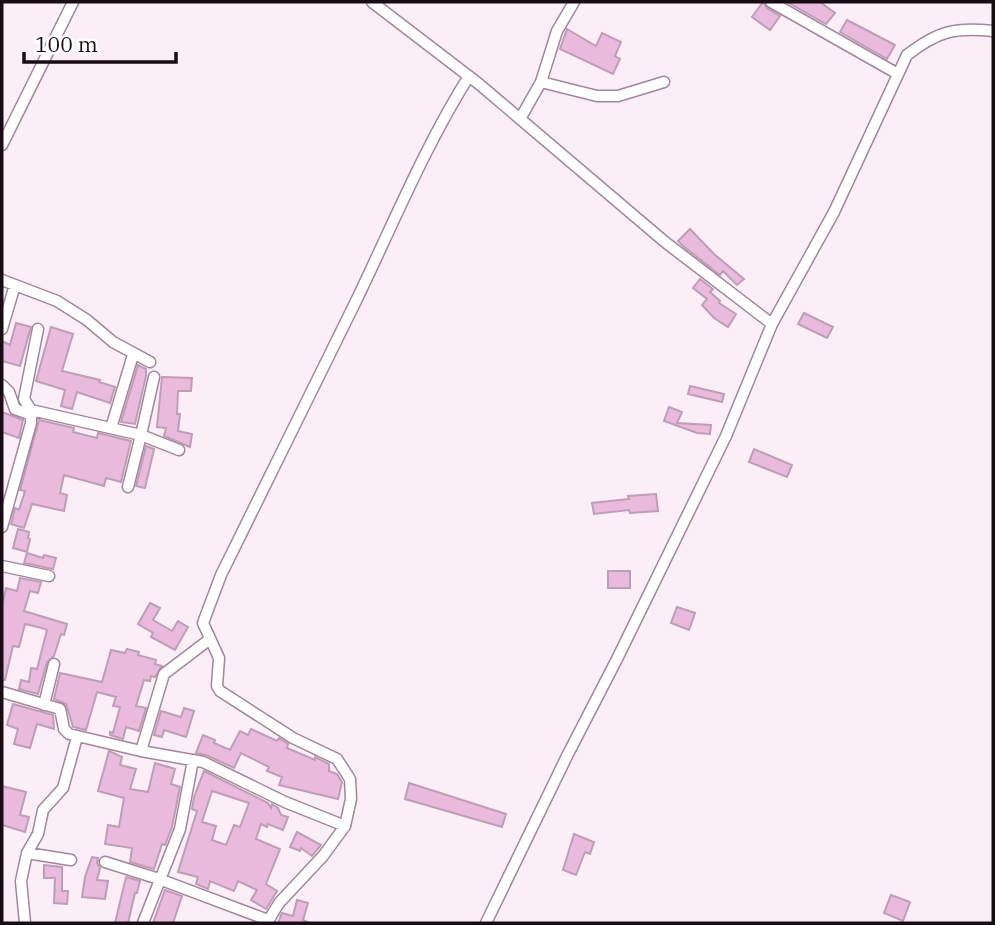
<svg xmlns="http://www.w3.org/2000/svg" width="995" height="925" font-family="'IBM Plex Serif',serif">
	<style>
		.building { fill: #eabadd; stroke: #bd9eb5; stroke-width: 2; fill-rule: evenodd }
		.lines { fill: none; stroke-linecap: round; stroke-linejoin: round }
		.minor-casing { stroke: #a3869b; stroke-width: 13 }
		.minor { stroke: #fff; stroke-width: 10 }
	</style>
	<rect width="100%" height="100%" fill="#fbeef7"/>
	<!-- building -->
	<path class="building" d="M763,2L767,8L780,16L770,30L752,17Z
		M787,2H820L835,13L826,24Z
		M847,20L895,45L887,59L840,32Z
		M567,29L596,46L602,33L621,42L615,56L620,59L613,74L560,49Z
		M690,229L714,254L744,279L737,285L723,271L720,275L683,246L678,241Z
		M700,279L713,289L710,292L720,301L719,303L736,314L728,327L714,318L702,305L707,299L693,288Z
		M804,313L833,327L827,338L798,324Z
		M16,323L31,327L20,366L2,361V341L10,345Z
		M51,327L73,334L62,371L100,380L99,382L115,387L110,403L77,392L72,409L61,406L65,390L36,381Z
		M138,365L146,369V376L135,424L121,422Z
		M162,377L192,378L191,391H178L177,414H180L178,431L192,434L190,447L164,436L166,428L157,427Z
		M690,386L724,394L722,402L688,394Z
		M669,407L682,412L677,423L711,425L710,434L697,433L664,421Z
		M2,412L23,420L19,438L2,432Z
		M39,420L74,428L73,432L97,438L98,433L131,441L121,482L106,478L104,486L64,475L60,493L67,495L64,511L32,504L24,528L11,524L15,508L19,510L25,491L20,490Z
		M146,446L154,449L145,488L136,486Z
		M754,449L792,465L787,477L749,462Z
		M656,494L658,511L630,513L629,510L594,514L592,503L629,499L628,496Z
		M18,529L29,532L28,538L30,539L27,552L13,548Z
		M27,553L43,558L44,555L56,558L53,569L24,563Z
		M608,571H630V588H608Z
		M20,578L41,582L38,593L30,591L24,611L67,624L64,635L61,634L54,656L47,662L38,694L19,689L21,680L29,682L31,668L37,669L47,630L42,628L25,624L19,647L13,646L5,680H2V605L6,588L17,591Z
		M150,603L160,608L153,620L172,631L178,621L188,627L175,650L151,637L153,633L138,624Z
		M677,607L695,613L689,630L671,623Z
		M127,649L139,652L138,655L156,660L155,664L162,666L155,677L151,676L150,681L144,680L136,706L146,708L139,731L126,727L123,739L110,735V732L113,733L120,707L113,706L116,697L97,692L86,730L73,727L66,704L54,699L60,673L102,682L111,650L125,653Z
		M13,704L53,715L54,729L37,724L30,748L14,744L18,729L7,725Z
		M184,708L194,711L186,737L164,730L162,737L154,735L161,711L181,717Z
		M251,729L277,741L279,738L288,744L287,748L315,760V757L329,764V771L337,774L342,782L338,799L279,785L282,777L267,771L269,767L241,753L234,768L206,755L196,753L203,735L215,740L214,743L230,750L240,731L248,735Z
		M109,751L122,757L120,765L136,769L130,789L148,792L155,763L175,769L171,784L180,787L172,827L165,845L162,844L154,869L130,862L132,848L105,844L108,825L119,827L124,798L98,791Z
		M204,771L268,803L271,808L272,804L278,808L281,815L288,817L283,830L268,824L267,827L261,824L256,839L280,849L266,884L277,891L266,909L251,900L257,890L238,881L234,891L210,881L208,889L196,884L198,877L178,872L197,811L192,809L194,797ZM212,791L249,803L240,827L234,825L226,845L212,840L216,826L202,822Z
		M409,783L506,814L502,827L405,799Z
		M2,786L26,792L20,815L29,817L25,832L2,825Z
		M297,832L321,845L312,856L301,848L300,851L290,847Z
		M574,834L594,842L590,854L585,852L576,875L563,870Z
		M92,857L98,858L97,863L100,868L97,880L108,881L105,899L82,897L85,877Z
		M44,865L62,867V891H68L67,904L54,903L55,878H44Z
		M126,877L140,881L137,893H135L128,923H115Z
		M165,890L182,896L173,923H153Z
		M891,895L910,902L903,921L884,913Z
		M297,900L308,903L303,920L309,923H278L282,913L293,916Z"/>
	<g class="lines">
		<defs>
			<path id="minor" d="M372,2L479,84L665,242L772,324
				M771,2L898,74
				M541,82L597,96H618L664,82
				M520,119L541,82L557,31L574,2
				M2,145L73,2
				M2,280L57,301L87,320L113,342L150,362
				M2,329L15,285
				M2,385L9,392L15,409L32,415
				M31,410L141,435L154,377
				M111,428L133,355
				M128,487L141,435L179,450
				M2,527L31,423V410L24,399L38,329
				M2,566L49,576
				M2,692L60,709L64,729L69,734L141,751L203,762L285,802L345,826
				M44,705L54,664
				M141,751L164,674L210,639
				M27,853L71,860
				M105,862L159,879L268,920
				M25,923L21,881L27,853L38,834L43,810L63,788L77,737
				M143,923L180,829L193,760
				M267,923L279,903L323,856L345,826L351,799L350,779L337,759L293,738L220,691L217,686L219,658L203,623L221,575C266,483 312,391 357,299C393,224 425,146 469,76
				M486,923L567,756L617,659L726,436L772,324L834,212L907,55C938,31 955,27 993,31"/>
		</defs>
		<!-- minor casing -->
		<use href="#minor" class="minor-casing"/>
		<!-- minor -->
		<use href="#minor" class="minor"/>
	</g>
	<!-- border -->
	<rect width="995" height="925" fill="none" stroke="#180d15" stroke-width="7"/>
	<!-- scale -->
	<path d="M24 52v10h152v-10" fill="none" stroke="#180d15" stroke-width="3.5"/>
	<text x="35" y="52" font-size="21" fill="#180d15" stroke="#ffffff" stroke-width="5" paint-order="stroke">100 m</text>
</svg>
